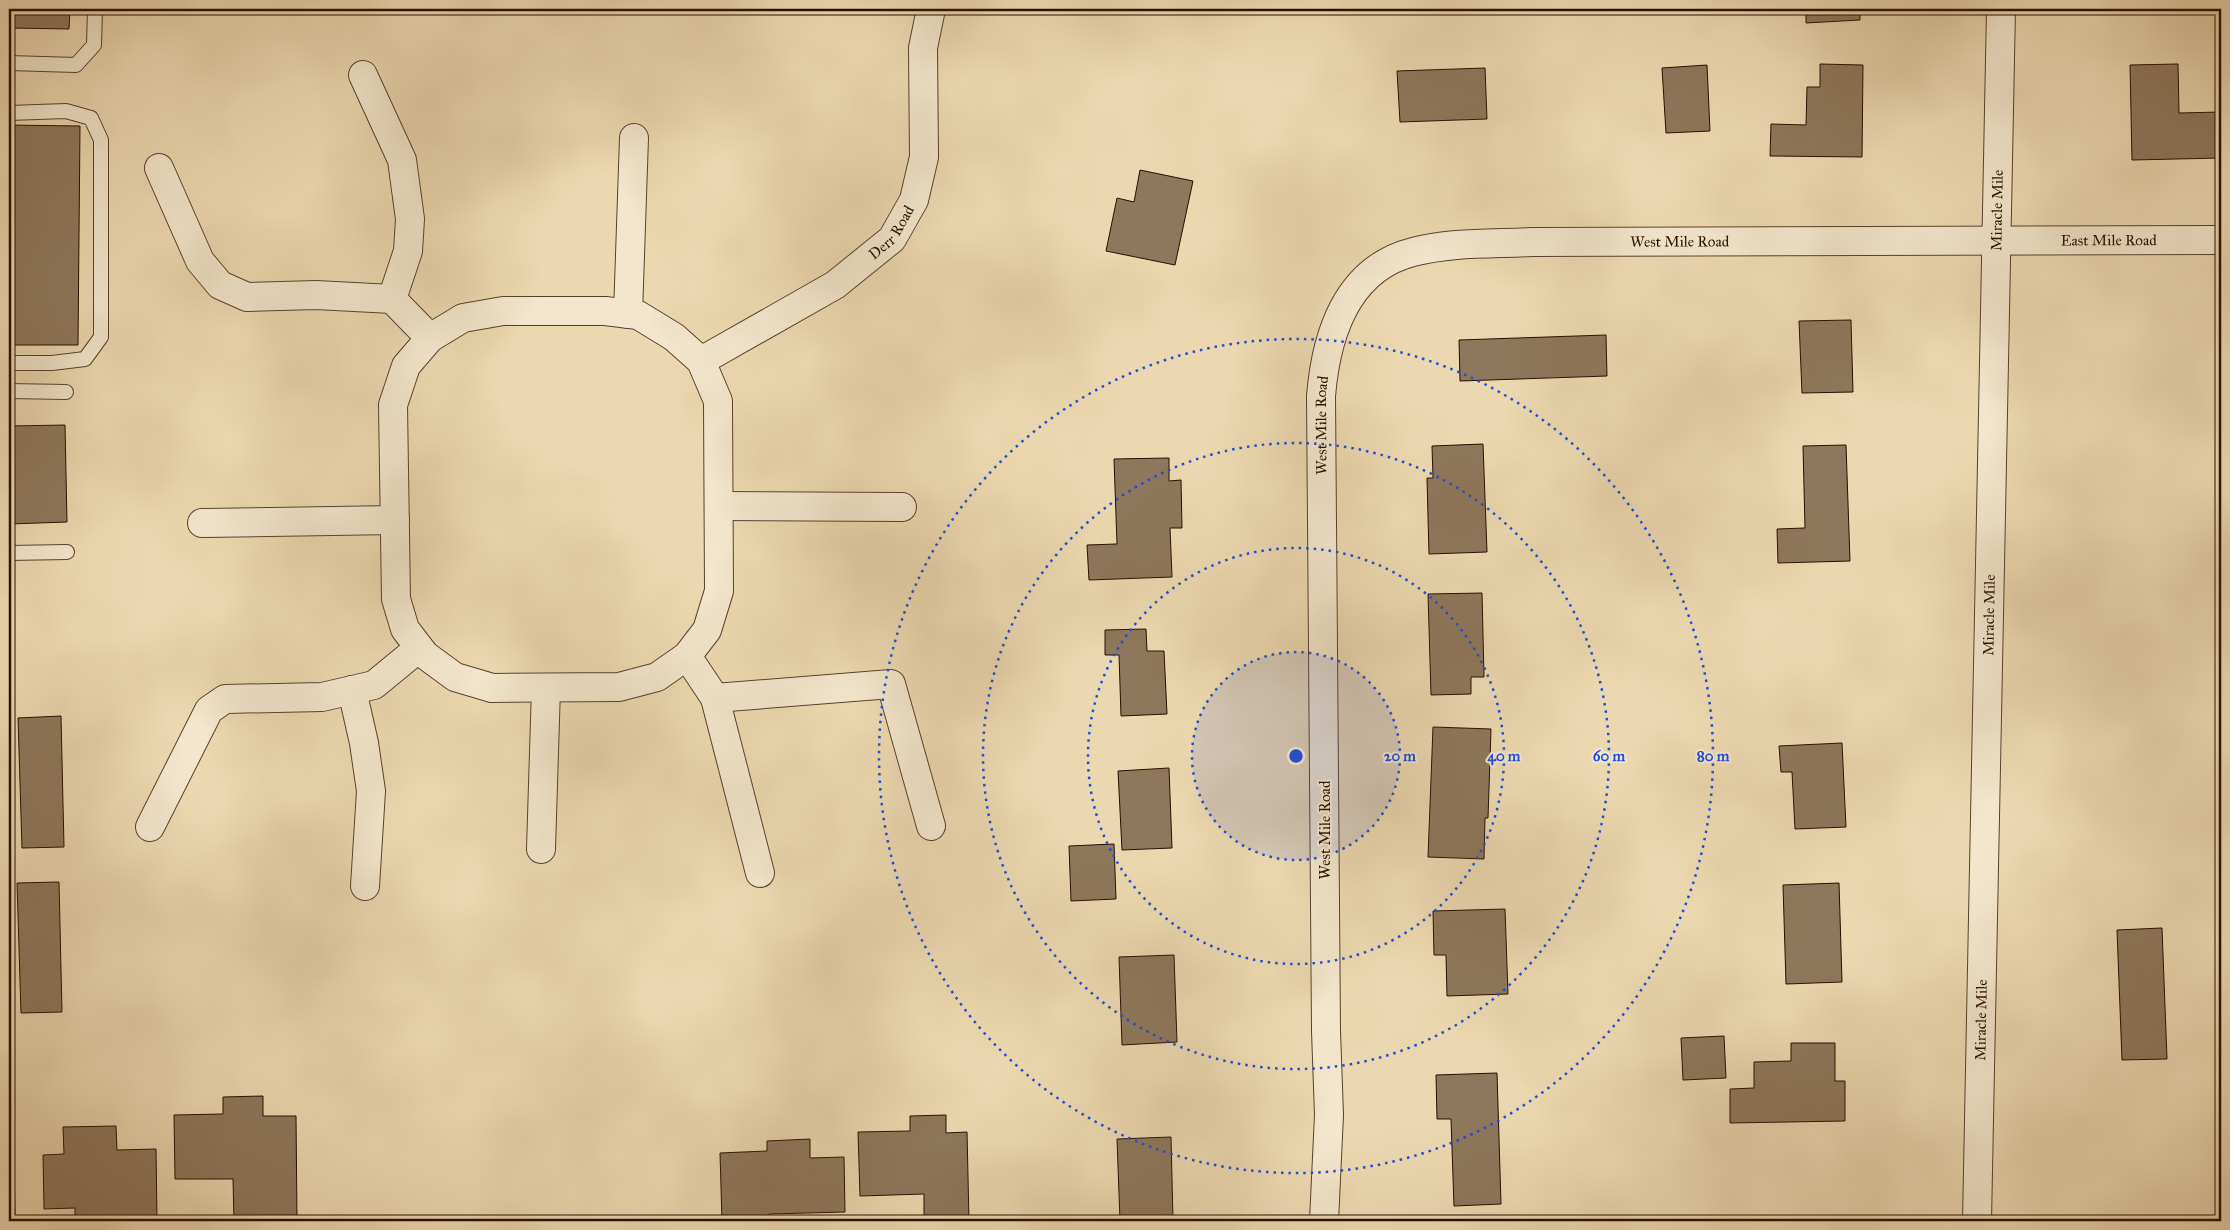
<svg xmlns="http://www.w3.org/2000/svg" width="2230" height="1230" font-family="'IM FELL Great Primer',serif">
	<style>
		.building { fill: #8e775c; stroke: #280e00 }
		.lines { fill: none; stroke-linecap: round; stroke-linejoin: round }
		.service-casing { stroke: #59402c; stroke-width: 16 }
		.minor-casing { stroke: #59402c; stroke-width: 30 }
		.service { stroke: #f3e6cc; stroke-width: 14 }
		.minor { stroke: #f3e6cc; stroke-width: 28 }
		.ring { fill: none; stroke: #1d4ed8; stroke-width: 2.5; stroke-dasharray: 2.5 5 }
		.labels { text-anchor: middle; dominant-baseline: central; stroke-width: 4; stroke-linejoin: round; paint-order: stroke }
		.street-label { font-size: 15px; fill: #280e00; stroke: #f3e6cc }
		.centre { fill: #1d4ed8; stroke: #f3e6cc; stroke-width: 2.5 }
		.ring-label { font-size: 15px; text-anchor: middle; font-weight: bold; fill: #1d4ed8; stroke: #f3e6cc; stroke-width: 4; stroke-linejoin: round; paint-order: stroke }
	</style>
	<rect width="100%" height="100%" fill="#ecd8b0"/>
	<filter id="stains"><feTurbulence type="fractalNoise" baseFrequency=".004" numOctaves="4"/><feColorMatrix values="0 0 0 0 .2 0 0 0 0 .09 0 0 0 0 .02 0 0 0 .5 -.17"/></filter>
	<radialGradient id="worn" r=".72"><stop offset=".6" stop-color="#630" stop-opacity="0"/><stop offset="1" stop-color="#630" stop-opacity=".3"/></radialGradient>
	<!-- building -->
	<path class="building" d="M9,9H70L69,29L9,28Z
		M1806,9H1860V20L1806,23Z
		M1820,64L1863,65L1862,157L1770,156L1771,124L1806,125L1807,87H1820Z
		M2178,64L2179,113L2221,112V158L2132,160L2130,65Z
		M1707,65L1710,131L1666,133L1662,68Z
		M1485,68L1487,119L1400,122L1397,71Z
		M9,125L80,126L78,345H9Z
		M1140,170L1193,181L1175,265L1106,251L1117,198L1134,202Z
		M1851,320L1853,392L1802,393L1799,321Z
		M1606,335L1607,376L1460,381L1459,340Z
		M65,425L67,522L9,524V426Z
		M1483,444L1487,552L1429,554L1427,478H1433L1432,446Z
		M1846,445L1850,561L1778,563L1777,529L1805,528L1803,446Z
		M1169,458V481L1181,480L1182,528H1170L1172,577L1089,580L1087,545L1117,544L1114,459Z
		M1482,593L1484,677H1471V694L1431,695L1428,594Z
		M1146,629L1147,651H1164L1167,714L1121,716L1119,655H1105V630Z
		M61,716L64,847L22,848L18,718Z
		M1433,727L1491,729L1488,818H1485L1484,859L1428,857Z
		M1842,743L1846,827L1795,829L1792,772H1781L1779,746Z
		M1169,768L1172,848L1122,850L1118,771Z
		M1114,844L1116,899L1071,901L1069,846Z
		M59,882L62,1012L21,1013L17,883Z
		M1839,883L1842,982L1786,984L1783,885Z
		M1505,909L1508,994L1447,996L1446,955H1434L1433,911Z
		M2162,928L2167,1059L2122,1060L2117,930Z
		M1174,955L1177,1042L1122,1045L1119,957Z
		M1724,1036L1726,1078L1683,1080L1681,1038Z
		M1791,1043H1835V1081H1845V1121L1730,1123V1089L1754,1088V1062L1791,1061Z
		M1497,1073L1501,1204L1454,1206L1451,1119H1437L1436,1075Z
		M263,1096V1116H296L297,1221H234L233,1179H175L174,1115L223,1114V1097Z
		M946,1115V1133L967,1132L969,1221H924V1194L860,1196L858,1132L910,1131V1116Z
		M116,1126L117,1150L156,1149L157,1220L75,1221V1208L44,1209L43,1155L64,1154L63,1127Z
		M9,1127H13L15,1215H9Z
		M1171,1137L1173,1221H1120L1117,1139Z
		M810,1139V1158L844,1157L845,1212L769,1214V1221H722L720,1153L767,1151V1141Z"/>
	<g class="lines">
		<defs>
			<path id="service" d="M9,63L76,65L94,45L95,9
				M9,113L66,111L91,118L101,140V337L85,359L52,363H9
				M9,391L66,392
				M9,553L67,552"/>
			<g id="minor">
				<path d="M363,75L402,160L410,219L408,251L392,299L430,338"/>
				<path d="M159,168L200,261L220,285L247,297L316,295L392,299"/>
				<path d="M503,311H605L638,315L674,337L701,361L718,401L719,591L707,630L687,656L657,677L619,687L492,688L455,677L425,655L405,629L396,599L393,405L406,366L430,338L463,318Z"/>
				<path d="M628,314L634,138"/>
				<path id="s1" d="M701,361L835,285L892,239L914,200L924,157L923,48L931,9"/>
				<path d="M719,506L902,507"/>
				<path d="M202,523L395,520"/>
				<path d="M687,656L715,698L891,684L931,826"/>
				<path d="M352,690L364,743L371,791L365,886"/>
				<path d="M715,698L760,873"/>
				<path d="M150,827L209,710L225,699L322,697L374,685L419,648"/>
				<path d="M541,849L546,688"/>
				<path id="s2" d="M1324,1221L1329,1115L1326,1031L1321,396C1326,336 1346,269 1413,252C1450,242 1492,244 1531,242L2221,240"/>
				<path id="s3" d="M1977,1221L2001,9"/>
			</g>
		</defs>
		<!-- service casing -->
		<use href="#service" class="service-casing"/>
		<!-- minor casing -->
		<use href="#minor" class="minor-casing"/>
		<!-- service -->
		<use href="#service" class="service"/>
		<!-- minor -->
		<use href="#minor" class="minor"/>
	</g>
	<!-- distance rings -->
	<circle cx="1296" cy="756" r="104" fill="#1d4ed8" fill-opacity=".12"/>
	<g class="ring">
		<circle cx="1296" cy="756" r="104"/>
		<circle cx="1296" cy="756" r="208"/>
		<circle cx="1296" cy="756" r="313"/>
		<circle cx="1296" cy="756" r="417"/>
	</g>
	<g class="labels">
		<!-- street labels -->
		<g class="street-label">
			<text stroke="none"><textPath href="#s3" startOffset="1011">Miracle Mile</textPath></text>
			<text stroke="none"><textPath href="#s1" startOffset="232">Derr Road</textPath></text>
			<text stroke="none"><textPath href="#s2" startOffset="1705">East Mile Road</textPath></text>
			<text stroke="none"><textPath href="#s2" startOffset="1276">West Mile Road</textPath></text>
			<text stroke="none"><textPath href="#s2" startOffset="796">West Mile Road</textPath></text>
			<text stroke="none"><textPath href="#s3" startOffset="606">Miracle Mile</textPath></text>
			<text transform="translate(1325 830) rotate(-90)">West Mile Road</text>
			<text stroke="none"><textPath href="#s3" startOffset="201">Miracle Mile</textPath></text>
		</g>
	</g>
	<circle cx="1296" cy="756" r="8" class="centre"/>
	<g class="ring-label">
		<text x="1400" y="761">20 m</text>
		<text x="1504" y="761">40 m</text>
		<text x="1609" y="761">60 m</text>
		<text x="1713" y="761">80 m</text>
	</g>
	<!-- margin -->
	<rect width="2230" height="1230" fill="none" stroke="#ecd8b0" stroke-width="30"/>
	<rect x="10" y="10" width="2210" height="1210" fill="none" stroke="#280e00" stroke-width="2.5"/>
	<rect x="15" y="15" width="2200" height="1200" fill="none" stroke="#280e00"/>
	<rect width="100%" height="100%" filter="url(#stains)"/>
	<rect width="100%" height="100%" fill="url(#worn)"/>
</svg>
